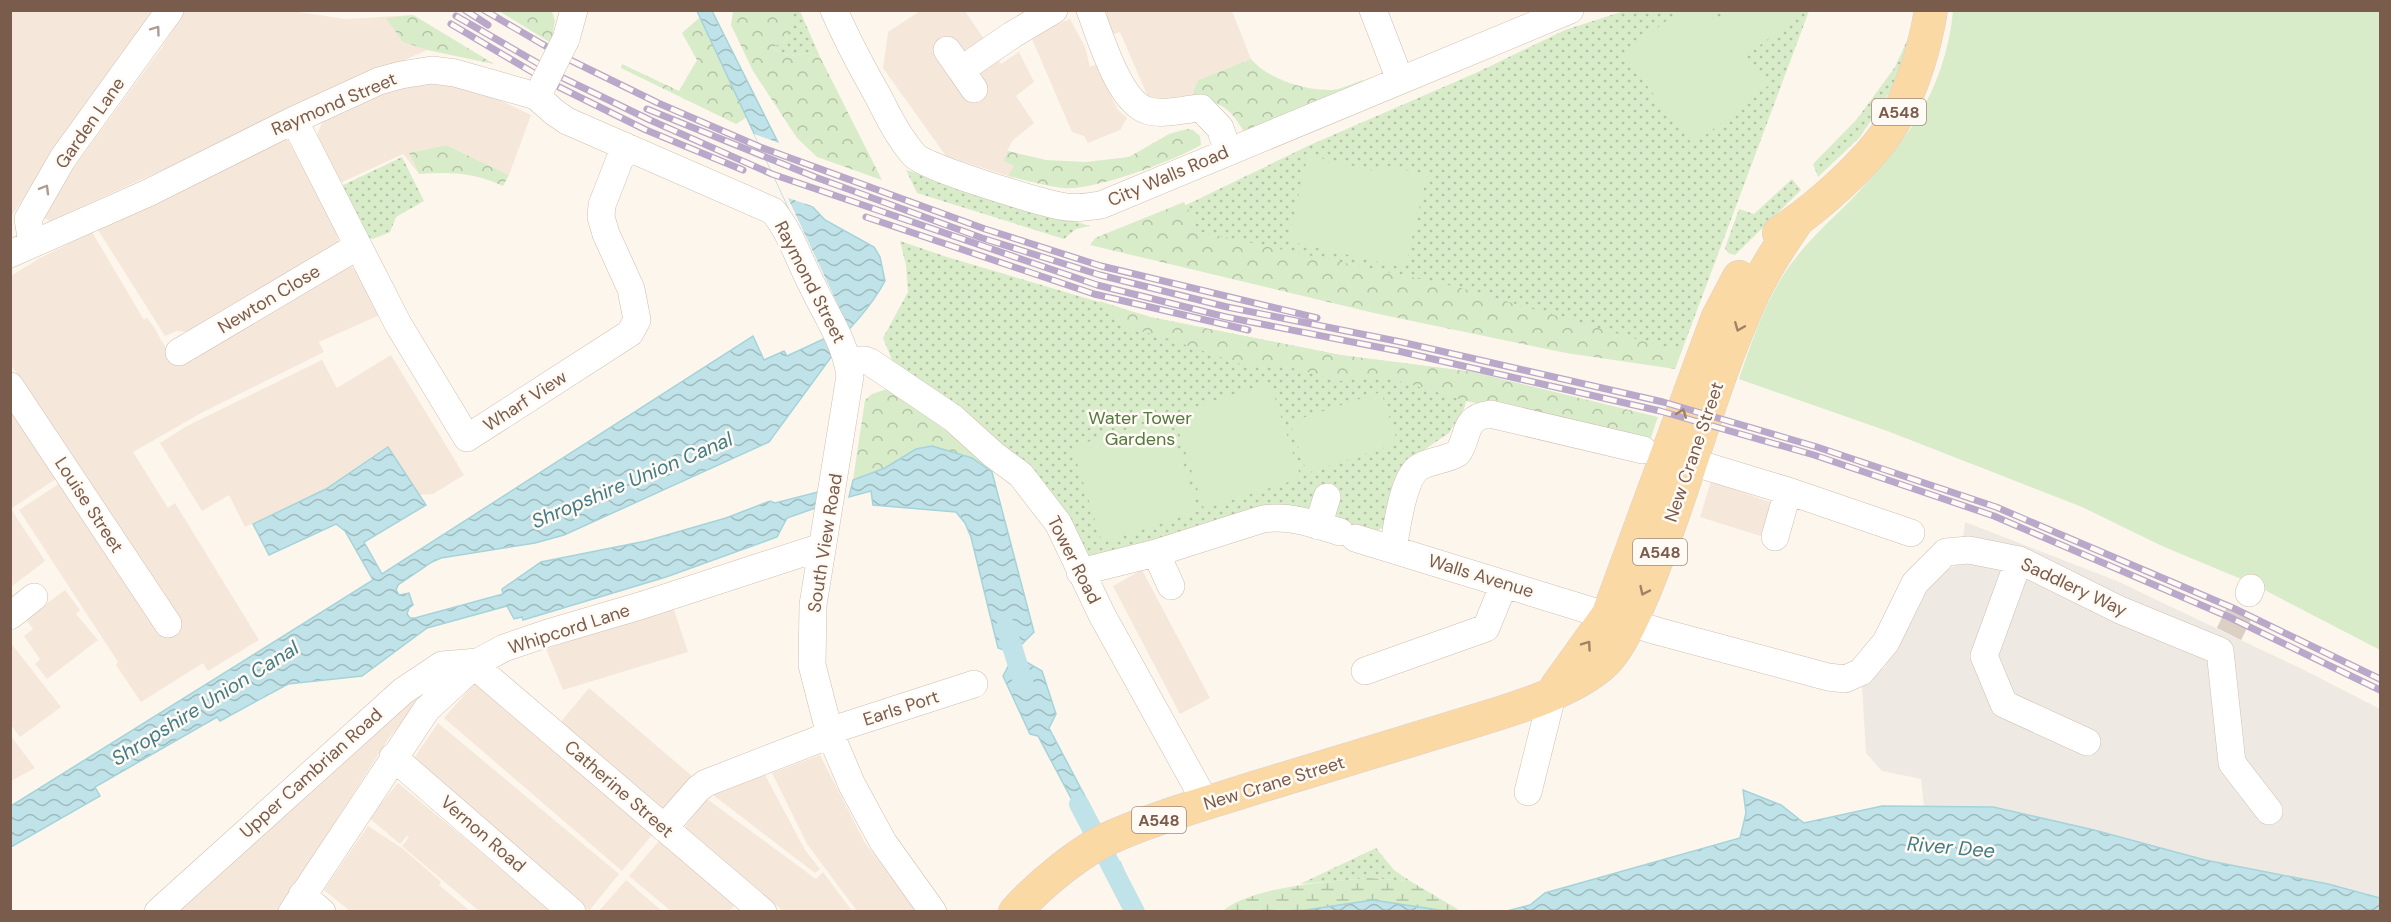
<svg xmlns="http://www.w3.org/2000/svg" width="2391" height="922" font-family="'DM Sans',sans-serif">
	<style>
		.residential { fill: #f5e8da }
		.industrial { fill: #efe9e4 }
		.green { fill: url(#green-dots) }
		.forest { fill: url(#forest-crowns) }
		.wetland { fill: url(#wetland-marsh) }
		.pitch { fill: #d8ecc9 }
		.water { fill: url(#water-waves); stroke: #a5d3da; stroke-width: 1.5 }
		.pier { fill: #fdf6ec }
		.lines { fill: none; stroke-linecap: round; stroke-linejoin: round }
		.canal { stroke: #bfe3e8; stroke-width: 20 }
		.minor-tunnel { stroke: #dcd0c4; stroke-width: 27; stroke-dasharray: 27 14; stroke-linecap: butt }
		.minor-casing { stroke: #d1beb0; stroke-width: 28 }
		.major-casing { stroke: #dad1cd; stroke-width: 34 }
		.minor { stroke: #fff; stroke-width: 27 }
		.major { stroke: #fbd9a5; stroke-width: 33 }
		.rail-casing { stroke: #b9a8c9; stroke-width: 7 }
		.rail { stroke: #fffaf3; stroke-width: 4.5; stroke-dasharray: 14; stroke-linecap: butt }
		.minor-bridge-casing { stroke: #d1beb0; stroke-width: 28; stroke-linecap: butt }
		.minor-bridge { stroke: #fff; stroke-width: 27 }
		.oneway { stroke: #af9d94 }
		.oneway2 { stroke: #a18267 }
		.labels { text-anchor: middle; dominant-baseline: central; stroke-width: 5; stroke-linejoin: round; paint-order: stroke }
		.shield { fill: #fffaf3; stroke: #a28b7f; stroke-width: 1.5 }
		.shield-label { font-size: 16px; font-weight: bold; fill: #7a5c4d }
		.street-label { font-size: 18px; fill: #7a5c4d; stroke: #fffaf3 }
		.park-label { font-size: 18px; fill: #537a41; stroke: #fffaf3 }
		.water-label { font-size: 20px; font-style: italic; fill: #437c86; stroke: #fffaf3 }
	</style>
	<defs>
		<pattern id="green-dots" width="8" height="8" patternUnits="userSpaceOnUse" patternTransform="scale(1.5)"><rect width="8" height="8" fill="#d8ecc9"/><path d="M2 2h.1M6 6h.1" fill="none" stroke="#b4c2a5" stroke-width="1.8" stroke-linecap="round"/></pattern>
		<pattern id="forest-crowns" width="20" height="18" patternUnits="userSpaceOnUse" patternTransform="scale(1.5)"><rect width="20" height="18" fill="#d8ecc9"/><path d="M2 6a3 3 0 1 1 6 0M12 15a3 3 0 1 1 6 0" fill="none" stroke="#b4c2a5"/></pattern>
		<pattern id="wetland-marsh" width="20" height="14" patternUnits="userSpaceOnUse" patternTransform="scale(1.5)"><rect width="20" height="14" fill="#d8ecc9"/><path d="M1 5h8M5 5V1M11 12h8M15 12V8" fill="none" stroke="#b4c2a5"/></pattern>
		<pattern id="water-waves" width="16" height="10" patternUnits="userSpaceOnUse" patternTransform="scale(1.5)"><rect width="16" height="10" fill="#bfe3e8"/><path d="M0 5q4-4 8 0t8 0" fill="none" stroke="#a0bbbe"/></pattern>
	</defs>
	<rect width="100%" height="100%" fill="#fdf6ec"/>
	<!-- residential -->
	<path class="residential" d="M286,10L345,19L413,15L494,64L427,50L50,221L39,215L160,50L185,11Z
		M1107,10L1232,11L1251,59L1198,80L1192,95L1155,100L1148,97L1120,32L1113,34L1103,13Z
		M11,11H157L83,109L11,217Z
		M920,11H965L1001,64L1019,52L1034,82L1016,96L1034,123L1012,141L1003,161L1015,166L1008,176L946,156L883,68L888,32Z
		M1070,19L1085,47L1090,67L1096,65L1118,110L1127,118L1120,130L1088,143L1084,136L1072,132L1032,39L1049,28Z
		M431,81L485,93L531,115L509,175L446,145L409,153L419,174L403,154L338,184L315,140L323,120L388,89Z
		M286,137L337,229L338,242L269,290L194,332L176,331L165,336L98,230Z
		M92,232L144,320L147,318L154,327L175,365L292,296L349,265L360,275L382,314L319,342L324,352L203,412L133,452L168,508L175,503L259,640L208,671L203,663L141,702L116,665L118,662L19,510L63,481L163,632L181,621L11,365V276L40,258Z
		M391,355L464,475L433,494L419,495L388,447L326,489L245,527L229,495L202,511L160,443L187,426L322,360L337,388Z
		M10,409L57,478L11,509L45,561L11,587Z
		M1711,481L1770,502L1767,538L1700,517Z
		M1142,570L1210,698L1180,714L1113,586Z
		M65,590L80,610L76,614L98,640L47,679L35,664L40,659L24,636L33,629L26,619Z
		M673,607L688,652L563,690L546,649Z
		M10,642L61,707L20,737L11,725Z
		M475,683L652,835L622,871L444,718Z
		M589,688L692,776L662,811L560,723Z
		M412,696L420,703L389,738L278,911L172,912Z
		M438,723L619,874L589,911L412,761Z
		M10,735L35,768L11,781H10Z
		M820,755L865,843L916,911H857L807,844L772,773Z
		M765,775L805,850L820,869L815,873L713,795Z
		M398,783L552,911H479L402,846L409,837L407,836L400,844L369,818Z
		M707,799L816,879L823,872L852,911H783L684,828Z
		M368,826L402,848L441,882L439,885L470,911H350L324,890Z
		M659,841L735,905L729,911H671L629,876Z
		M626,880L662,911H599Z"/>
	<!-- industrial -->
	<path class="industrial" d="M1965,522L2117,581L2306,671L2380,709V898L2328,884L2205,860L2094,830L1993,807H1924L1921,779L1882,771L1866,753L1862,684L1885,667L1912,603L1937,576L1960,563Z"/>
	<!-- green -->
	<path class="green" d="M787,11H800L820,57L808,53L790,56L772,48L787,39L791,17Z
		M1624,11H1809L1675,369L1120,237L1310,145L1478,72L1565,30Z
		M1919,14L1897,81L1860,137L1818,177L1813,164L1857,119L1895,67Z
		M402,157L424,201L396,217L390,232L373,239L365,236L339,187Z
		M906,170L1090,226L1076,229L1064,239L917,193Z
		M1792,179L1801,190L1735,255L1728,253L1725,248L1739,209L1754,214Z
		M900,241L947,257L1150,317L1340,355L1473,372L1464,409L1449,433L1406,462L1385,526L1377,531L1337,521L1335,512L1319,488L1309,508L1206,524L1092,559L893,362L883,338L908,292L906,265Z
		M1376,848L1394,870L1410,881L1369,878L1300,884Z"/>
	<!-- forest -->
	<path class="forest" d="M499,11H552L555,21L551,43Z
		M733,11H787L792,17L787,39L772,48L790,56L808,53L820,57L882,180L817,157L797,138L753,71L731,25Z
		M413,15L494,64L428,50L403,42L386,18Z
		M700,17L747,117L736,124L621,68L622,64L679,91L697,60L682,33Z
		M1251,59C1267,79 1307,91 1332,90C1342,89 1354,83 1363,80L1368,90L1248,139C1230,107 1227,106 1192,95L1198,80Z
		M1187,129L1193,130L1200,136L1201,145C1173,161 1094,191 1063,188C1045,186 1026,180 1008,176L1014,166L1003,161L1008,151L1046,160L1086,162L1129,157L1169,134Z
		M446,145L509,175L503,186C473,172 450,172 419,174L409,153Z
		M1184,202L1195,222L1196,231L1457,287L1681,352L1675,369L1566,353L1374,313L1090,245L1095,238Z
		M1099,301L1150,317L1340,355L1473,372L1658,417L1649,443L1572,422L1466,401L1389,378L1369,377L1340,381L1289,367L1243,365L1163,337L1121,326Z
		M887,389L897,393L998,471L992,472L972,458L916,449L885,468L853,480L865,400L872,394Z"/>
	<!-- wetland -->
	<path class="wetland" d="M1369,878L1410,881L1461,911H1445L1373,900L1299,911L1222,912C1247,887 1333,881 1369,878Z"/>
	<!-- pitch -->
	<path class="pitch" d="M1680,10L1708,11L1716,21L1729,11H1804L1745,57L1768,86L1693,145L1623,55Z
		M1953,11H2380V650L2253,584L2162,546L2082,507L1890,432L1739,379C1751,343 1764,306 1784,274C1801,248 1823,227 1845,206C1902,148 1945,94 1953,11Z
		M1308,155L1378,172L1380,164L1427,175L1405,268L1288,241Z
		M1270,383L1301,478L1204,509L1173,414Z
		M1381,392L1398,443L1307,473L1290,422Z
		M1168,416L1198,511L1102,542L1072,447Z"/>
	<!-- water -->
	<path class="water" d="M697,11H712L808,202L825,220L874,247L880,257L885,281C871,307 850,329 829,350L832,356L769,442L564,535L535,543L441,558L432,562L398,585L396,590L399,595L409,593L413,605L409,608L407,614L410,618H415L503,594L502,589L541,562L646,541L726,518L770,501L775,503L822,491L821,506L787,518L777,537L666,577L523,620L522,617L514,619L507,606L427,628L362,676L288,684L220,721L217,717L95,787L100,796L11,847V806L373,580L345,531L336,524L269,555L253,524L326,489L388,447L426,505L364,542L382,574L753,336L764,360L784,351L787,356L828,337L835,307Z
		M932,446L972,458L992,472L1034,632L1019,647L1020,651L1006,654L1004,650L998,648L971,537L965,523L956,512L873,505L871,491L849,497L853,480L885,468L916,449Z
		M1023,660L1042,671L1056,714L1049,728L1099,823L1088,830L1038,736L1030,734L1003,676L1010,663Z
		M1743,790L1781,805L1804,823L1882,806L1993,807L2094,830L2205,860L2328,884L2380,898V911H1507L1530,905L1545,893L1740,838L1746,813Z
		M1120,862L1142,911H1128L1108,868Z
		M1373,900L1445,911H1299Z"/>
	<!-- pier -->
	<path class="pier" d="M754,134L782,144L811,201L818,208L788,198L838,305L835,307Z"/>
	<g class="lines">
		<!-- canal -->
		<path class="canal" d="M1006,627L1024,685
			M1079,804L1135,912"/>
		<!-- minor-tunnel -->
		<path class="minor-tunnel" d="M2229,634L2249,593"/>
		<defs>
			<path id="minor" d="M834,10C847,40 862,68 878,96C888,116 899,138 914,155C925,168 1037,201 1060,206C1074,209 1087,207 1101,205L1570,10
				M1090,10C1100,36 1119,101 1146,110C1162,116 1184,109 1201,108L1220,128L1228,151
				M1373,10L1400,80
				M566,39L574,10
				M947,50L961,70
				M974,89L961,70L1012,35L1054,10
				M294,120L398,324L467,438L630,333L637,320L631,289L606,234L601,217L602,205L625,146
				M32,243L28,219L63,158L170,10
				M10,254L148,193L294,120L379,81L401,75L432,70L455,73L536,96L554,112L567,121L773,211C791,233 799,260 812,285C826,315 846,343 850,376L813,605L812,665L829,731L852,785L883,842L933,912
				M179,352L358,246
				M848,360H865L870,362L953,418L994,455L1021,475L1058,523L1102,615L1206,803
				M10,386L168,624
				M1672,456L1788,491L1911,533
				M1318,526L1327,497
				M1775,537L1788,491
				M1355,538L1657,631L1828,677L1845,679L1861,672L1886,642L1915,583L1946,552L1969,550L2019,560L2120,610L2220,651
				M1393,549C1397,528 1402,481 1418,468C1429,460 1445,461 1458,453C1470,435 1462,418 1490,414L1643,450
				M1156,553L1171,586
				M2019,560L1984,656L2004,704L2087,742
				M1080,572L1156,553L1263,519C1290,515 1314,524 1340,532
				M2249,593L2251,588
				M10,616L34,597
				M2220,651L2232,763L2269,811
				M475,666L763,912
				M1365,671L1486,628L1504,584
				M829,731L974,684
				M393,757L572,912
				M1528,792L1553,692
				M664,828L698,789L706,783L830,735
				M302,895L322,912
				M158,912L403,691L442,665L478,662
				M292,912L427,709L478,662L504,648L548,633L643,605L821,547"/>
			<path id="major" d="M1779,233C1817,208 1876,157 1897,116C1914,83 1925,47 1931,10
				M1557,686L1608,615L1717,319L1739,277
				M1015,912C1039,885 1081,850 1114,836C1159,816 1208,803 1254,788C1323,767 1392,746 1461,725C1504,712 1573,693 1605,662C1629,639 1656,562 1668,529C1696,451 1718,370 1753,294C1765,268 1781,244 1797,221"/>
		</defs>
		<!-- minor casing -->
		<use href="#minor" class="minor-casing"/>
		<!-- major casing -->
		<use href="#major" class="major-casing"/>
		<!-- minor -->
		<use href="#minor" class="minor"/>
		<!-- major -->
		<use href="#major" class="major"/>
		<defs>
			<path id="rail" d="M465,10L488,25
				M484,10L549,48
				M456,16L541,65
				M451,24L534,73
				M570,60L658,103L760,147L985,229L1101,266L1317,318
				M563,78L650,120L772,174L1097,285L1226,317L1398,351L1660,411L1814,455L1994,516L2229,617L2380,690
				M559,87L646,130L743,170
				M647,109L815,177L982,238L1100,275L1227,307L1401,342L1663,402L1817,447L1996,507L2233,608L2380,679
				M866,217L1094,294L1248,330"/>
		</defs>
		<!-- rail casing -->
		<use href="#rail" class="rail-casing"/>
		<!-- rail -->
		<use href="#rail" class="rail"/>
		<defs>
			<path id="minor-bridge" d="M542,87L566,39"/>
		</defs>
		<!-- minor-bridge casing -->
		<use href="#minor-bridge" class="minor-bridge-casing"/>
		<!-- minor-bridge -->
		<use href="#minor-bridge" class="minor-bridge"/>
	</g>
	<!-- one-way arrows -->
	<defs><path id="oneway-chevron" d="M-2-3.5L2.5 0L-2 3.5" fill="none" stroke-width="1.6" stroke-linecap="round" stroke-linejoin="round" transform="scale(1.5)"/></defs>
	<g class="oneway">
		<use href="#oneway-chevron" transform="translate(156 30) rotate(-54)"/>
		<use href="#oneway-chevron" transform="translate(45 189) rotate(-60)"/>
	</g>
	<g class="oneway2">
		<use href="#oneway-chevron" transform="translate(1739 327) rotate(112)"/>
		<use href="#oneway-chevron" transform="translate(1682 413) rotate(-70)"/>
		<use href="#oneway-chevron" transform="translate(1644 591) rotate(115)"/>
		<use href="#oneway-chevron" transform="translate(1587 645) rotate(-55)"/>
	</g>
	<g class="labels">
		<!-- shield labels -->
		<g class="shield">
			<rect x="1872" y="99" width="54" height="26" rx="4.5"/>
			<rect x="1633" y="539" width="54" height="26" rx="4.5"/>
			<rect x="1132" y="807" width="54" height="26" rx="4.5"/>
		</g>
		<g class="shield-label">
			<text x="1899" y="112">A548</text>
			<text x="1660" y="552">A548</text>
			<text x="1159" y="820">A548</text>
		</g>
		<!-- street labels -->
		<g class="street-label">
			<text transform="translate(334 104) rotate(-23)">Raymond Street</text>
			<text transform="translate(90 123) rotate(-55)">Garden Lane</text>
			<text transform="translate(1168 176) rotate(-23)">City Walls Road</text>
			<text transform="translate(810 282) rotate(63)">Raymond Street</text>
			<text transform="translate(269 299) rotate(-31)">Newton Close</text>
			<text transform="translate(525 401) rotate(-33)">Wharf View</text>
			<text transform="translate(1694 452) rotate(-71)">New Crane Street</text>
			<text transform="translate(89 505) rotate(57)">Louise Street</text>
			<text transform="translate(825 543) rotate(-81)">South View Road</text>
			<text transform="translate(1074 560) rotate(63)">Tower Road</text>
			<text transform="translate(1481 576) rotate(17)">Walls Avenue</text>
			<text transform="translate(2074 587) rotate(25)">Saddlery Way</text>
			<text transform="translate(569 629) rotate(-18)">Whipcord Lane</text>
			<text transform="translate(901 708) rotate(-18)">Earls Port</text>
			<text transform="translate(311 773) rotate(-42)">Upper Cambrian Road</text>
			<text transform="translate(1274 783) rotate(-17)">New Crane Street</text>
			<text transform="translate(619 789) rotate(41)">Catherine Street</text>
			<text transform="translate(483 834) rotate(41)">Vernon Road</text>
		</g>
		<!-- park labels -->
		<g class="park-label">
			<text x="1140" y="418">Water Tower<tspan x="1140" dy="21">Gardens</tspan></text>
		</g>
		<!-- water labels -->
		<g class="water-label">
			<text transform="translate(632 480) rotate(-23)">Shropshire Union Canal</text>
			<text transform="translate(205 703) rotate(-32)">Shropshire Union Canal</text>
			<text transform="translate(1951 847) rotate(5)">River Dee</text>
		</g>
	</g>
	<!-- border -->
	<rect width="2391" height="922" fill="none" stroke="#7a5c4d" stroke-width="24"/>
</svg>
